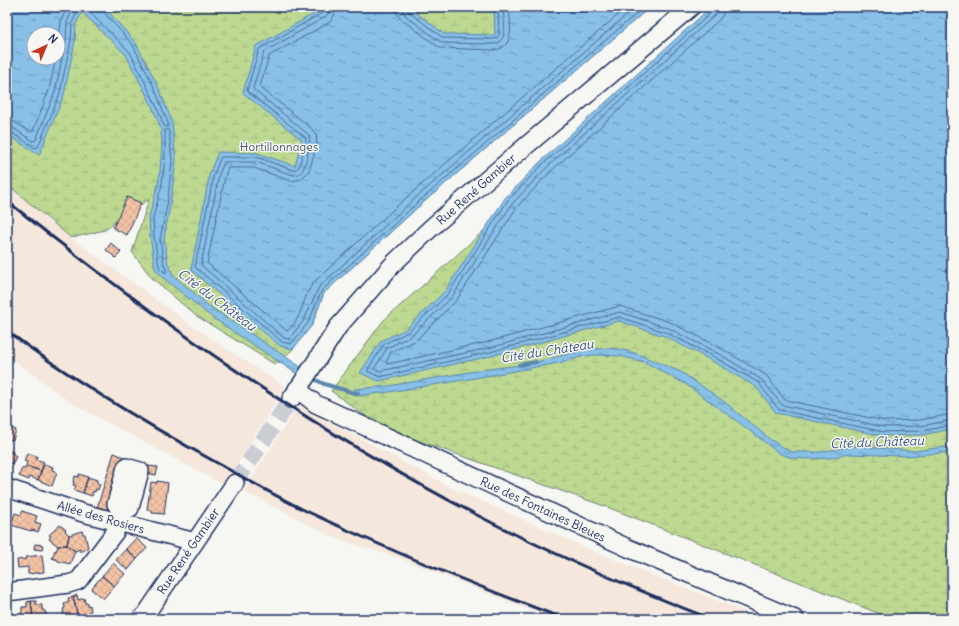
<svg xmlns="http://www.w3.org/2000/svg" width="959" height="626" font-family="Delius,sans-serif">
	<style>
		.built { fill: #f5e7db }
		.wetland { fill: url(#wetland-marsh); stroke: #6c8478; fill-rule: evenodd }
		.water { fill: url(#water-ripples); stroke: #5c86b0; fill-rule: evenodd }
		.lines { fill: none; stroke-linecap: round; stroke-linejoin: round }
		.shore { stroke: #476995; stroke-width: 1 }
		.stream { stroke: #5c86b0; stroke-width: 4 }
		.building { fill: url(#building-cross-hatch); stroke: #1b2f5e }
		.minor-tunnel { stroke: #caced4; stroke-width: 17; stroke-dasharray: 17 8; stroke-linecap: butt }
		.minor-casing { stroke: #1b2f5e; stroke-width: 20 }
		.minor { stroke: #f6f6f2; stroke-width: 17 }
		.rail { stroke: #1b2f5e; stroke-width: 3 }
		.labels { text-anchor: middle; dominant-baseline: central; stroke-width: 3; stroke-linejoin: round; paint-order: stroke }
		.park-label { font-size: 12px; fill: #445a6b; stroke: #f6f6f2 }
		.street-label { font-size: 12px; fill: #1b2f5e; stroke: #f6f6f2 }
		.water-label { font-size: 13px; font-style: italic; fill: #365380; stroke: #f6f6f2 }
	</style>
	<defs>
		<pattern id="wetland-marsh" width="20" height="14" patternUnits="userSpaceOnUse"><rect width="20" height="14" fill="#bdd991"/><path d="M1 5h8M5 5V1M11 12h8M15 12V8" fill="none" stroke="#a2bb7f"/></pattern>
		<pattern id="water-ripples" width="26" height="14" patternUnits="userSpaceOnUse"><rect width="26" height="14" fill="#88c0e7"/><path d="M2 4q2-2 4 0t4 0M15 11q2-2 4 0t4 0" fill="none" stroke="#6e9cbe"/></pattern>
		<pattern id="building-cross-hatch" width="8" height="8" patternUnits="userSpaceOnUse"><rect width="8" height="8" fill="#f4c3a5"/><path d="M0 0l8 8M0 8l8-8" fill="none" stroke="#d1a890"/></pattern>
	</defs>
	<rect width="100%" height="100%" fill="#f6f6f2"/>
	<filter id="ink" filterUnits="userSpaceOnUse"><feTurbulence type="fractalNoise" baseFrequency=".025" numOctaves="2"/><feDisplacementMap in="SourceGraphic" scale="8" xChannelSelector="R" yChannelSelector="G"/><feConvolveMatrix kernelMatrix="1 2 1 2 8 2 1 2 1" color-interpolation-filters="sRGB"/></filter>
	<g filter="url(#ink)">
		<!-- built -->
		<path class="built" d="M7,185L71,238L194,327L285,387L224,485L71,403L7,355Z
			M299,405L450,487L598,553L763,619H553L402,559L337,539L243,491Z"/>
		<!-- wetland -->
		<path class="wetland" d="M7,7H650L417,208L324,293L312,325L293,349L276,365L195,315L152,278L132,252L149,199L105,230L71,238L7,184ZM34,34H58V58H34Z
			M734,7H952V619H893L607,507L382,428L331,391L383,321Z"/>
		<!-- water -->
		<path class="water" d="M7,7L37,8L104,7L136,43L158,86L172,122L176,161L170,206L164,239L168,264L174,276L209,306L301,367L302,368L297,374L213,318L162,277L155,269L150,236L149,217L158,184L160,171L162,142L160,126L152,106L126,55L82,12L76,24L75,41L64,95L39,155L7,134ZM34,34H58V58H34Z
			M321,7H409L444,34L495,35L494,7H650L417,208L324,293L312,325L293,349L280,346L191,270L210,172L218,152L257,153L295,166L302,140L243,93L256,46L321,10Z
			M711,7H952V429L922,435L883,436L776,413L756,387L714,362L664,336L619,321L491,356L379,381L360,373L381,341L406,329L445,291L505,198L541,161Z
			M609,348L623,350L635,353L681,372L722,400L771,440L791,452H820L853,446L914,451L952,446V452L906,456L849,454L830,458L806,459L793,458L780,454L741,424L687,385L644,362L620,356L594,355L581,357L564,362L470,379L389,392L356,396L355,393V389L388,386L481,370L528,364L584,350Z"/>
		<g class="lines">
			<!-- shore -->
			<path class="shore" d="M325,7L322,13L259,49L247,90L248,92L305,137L306,141L299,167L296,169L293,170L256,157H221L214,174L195,267L282,342L291,344L308,323L322,290L415,205L644,7
				M330,7L329,13L325,17L264,52L253,88L254,90L309,135C312,141 306,165 302,171C300,174 297,175 293,175L256,162H224L219,175L201,265L284,338L289,339L304,320L319,287L411,202L636,7
				M336,7L334,16L330,22L269,56L260,86L261,88L311,128L316,134L317,144L309,171L301,179L291,181L254,168H228L225,177L207,263L287,331C303,320 302,296 314,282L407,197L627,7
				M396,7L397,14L401,19L440,48L494,50C516,48 510,22 509,7
				M402,7L403,12L406,16L442,43L494,44C510,41 503,18 503,7
				M407,7L409,12L443,38L494,39L497,38L499,35L498,7
				M713,7L712,12L544,163L508,200L448,294L408,332L384,344L367,371L380,377L490,352L619,317L665,332L716,358L759,383L779,410L884,432L922,431L952,425
				M718,7V12L715,15L547,167L512,204L452,297L411,336L387,348L374,369L380,371L489,348L620,312L668,328L719,354L762,380L782,405L884,427L921,426L952,420
				M724,7L723,14L720,19L551,171L517,207L456,301L415,341L391,352L386,363L388,364L488,342L620,306L670,322L722,349L766,375L785,400L885,421L920,420L952,414
				M58,47L61,21L67,7
				M7,120L15,122L30,132L33,131L49,90L56,58
				M7,126L13,128L33,141L36,140L55,92L66,39L67,22L74,7
				M167,129L169,131L172,161L167,206L160,239L164,265L167,271L165,273L159,267L154,236L153,218L162,184L165,157V131Z
				M7,131L11,132L35,148L38,147L60,93L71,40L72,23L78,10L82,8L86,9L130,52L156,105L164,126L168,127V123L154,87L133,45L103,11L102,7"/>
			<!-- stream -->
			<path class="stream" d="M519,365L536,362
				M312,378L324,384L355,393H358"/>
		</g>
		<!-- building -->
		<path class="building" d="M127,197L141,203L127,235L113,228Z
			M111,243L121,252L116,258L106,250Z
			M11,428L16,430L13,440L7,439Z
			M7,450L13,452V454L16,456L14,461H13L12,464L10,463L8,468Z
			M27,453L37,456L36,459L44,462L41,471L26,466L27,462L24,461Z
			M114,453L124,457L107,512L97,508Z
			M44,464L53,467L52,470L57,472L52,486L38,480Z
			M26,466L41,471L38,480L30,477L29,480L19,476L22,468L25,469Z
			M147,466L158,467L156,475L146,473Z
			M79,474L88,477L83,493L74,490L76,486L73,485L74,482H73L75,476L79,477Z
			M88,477L97,480V483L100,484L98,490L96,489L95,492L93,491L92,496L83,493Z
			M157,481L168,483L164,514L152,513V510H147L151,482L157,483Z
			M22,511L37,516L35,522L41,524L38,532L32,530L31,531L11,525L15,513L21,515Z
			M60,525L66,530L65,531L69,535L67,545L58,546L49,539L51,536L49,535Z
			M82,531L83,534H85L88,548L80,552V549L75,551L67,545L69,535Z
			M136,538L147,548L137,559L126,549Z
			M35,544L43,545L42,550L34,549Z
			M67,545L75,551L70,564L58,561V560L52,558L55,550L56,551L58,546Z
			M126,549L137,559L128,570L116,560Z
			M42,555L44,572L28,574V567L18,568L17,560L26,559V557Z
			M113,563L125,574L114,586L102,576Z
			M102,576L114,586L103,599L91,589Z
			M77,595L78,600L84,598L85,603H87L88,606L90,605L91,611L88,612V615L78,617L73,597Z
			M73,597L78,617L71,619H68V617L64,618L63,612H64L63,609L65,608L64,604L69,602L68,598Z
			M31,601H36V605H42V610H44L46,613L47,619H33Z
			M31,601L33,619H20L19,616H21V613L22,612V607H27V602Z"/>
		<g class="lines">
			<!-- minor-tunnel -->
			<path class="minor-tunnel" d="M235,483L291,399"/>
			<defs>
				<path id="minor" d="M297,389L316,404L628,548L795,619
					M291,399L302,383L338,327L394,263L432,227L514,156L691,7
					M7,488L83,513L195,542
					M7,592L68,584L78,581L115,532L122,511L130,508L140,471L126,467L116,504L122,511
					M141,619L146,614L235,483"/>
			</defs>
			<!-- minor casing -->
			<use href="#minor" class="minor-casing"/>
			<!-- minor -->
			<use href="#minor" class="minor"/>
			<!-- rail -->
			<path class="rail" d="M7,201C154,319 309,428 477,515C553,555 632,588 711,619
				M7,331C74,381 146,424 219,464C246,479 274,495 302,509C388,550 476,586 565,619"/>
		</g>
	</g>
	<g class="labels">
		<!-- park labels -->
		<g class="park-label">
			<text x="279" y="146">Hortillonnages</text>
		</g>
		<!-- street labels -->
		<g class="street-label">
			<text transform="translate(476 189) rotate(-41)">Rue René Gambier</text>
			<text transform="translate(543 509) rotate(25)">Rue des Fontaines Bleues</text>
			<text transform="translate(101 517) rotate(16)">Allée des Rosiers</text>
			<text transform="translate(188 551) rotate(-56)">Rue René Gambier</text>
		</g>
		<!-- water labels -->
		<g class="water-label">
			<text transform="translate(217 300) rotate(37)">Cité du Château</text>
			<text transform="translate(547 351) rotate(-9)">Cité du Château</text>
			<text transform="translate(877 442) rotate(-2)">Cité du Château</text>
		</g>
	</g>
	<!-- margin -->
	<rect width="959" height="626" fill="none" stroke="#f6f6f2" stroke-width="24"/>
	<rect x="12" y="12" width="935" height="602" fill="none" stroke="#1b2f5e" stroke-width="1.5" filter="url(#ink)"/>
	<!-- north arrow -->
	<g transform="translate(46 46) rotate(44)"><circle r="19" fill="#f6f6f2" stroke="#9ea6b7"/>
	<path d="M0-3L7 15L0 10L-7 15Z" fill="#c8321e"/>
	<text y="-6" font-size="11" font-weight="bold" text-anchor="middle" fill="#1b2f5e">N</text>
	</g>
</svg>
